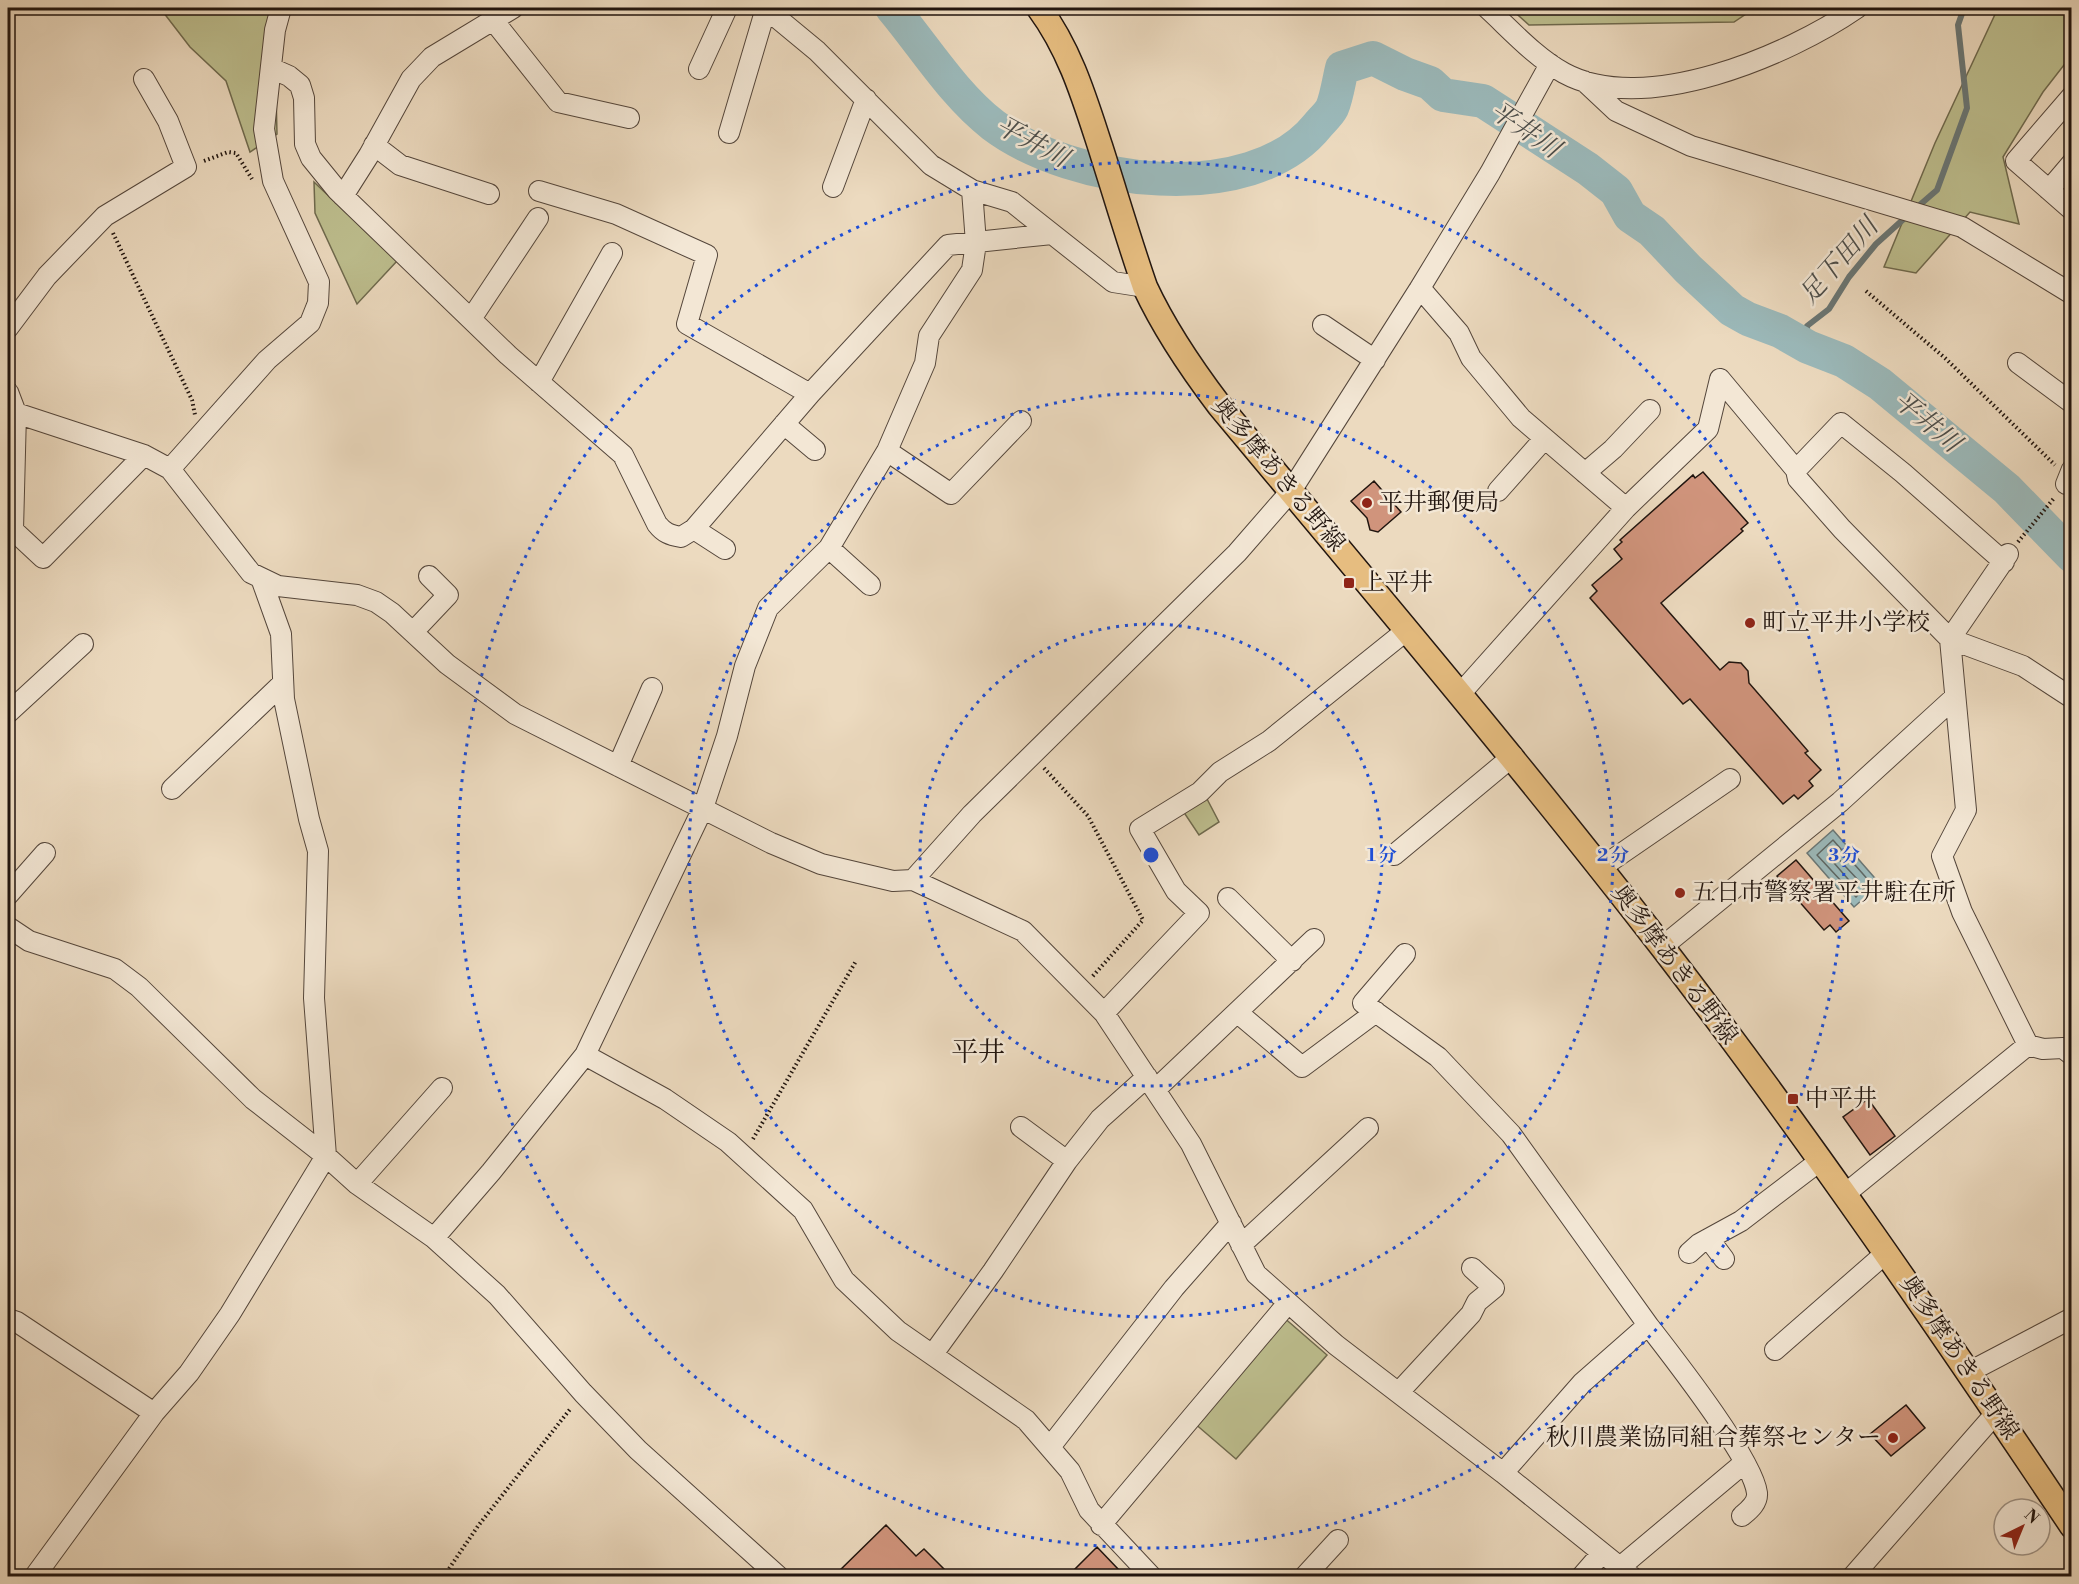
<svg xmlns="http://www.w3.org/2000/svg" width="2079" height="1584" font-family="'Libre Bodoni','Noto Serif JP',serif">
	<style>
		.green { fill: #bdbe8e; stroke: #6f6a4e; stroke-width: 1.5 }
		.water { fill: #9bb9ba; stroke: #6a7776; stroke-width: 1.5 }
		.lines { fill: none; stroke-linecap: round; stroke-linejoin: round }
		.shore { stroke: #5e6764; stroke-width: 1.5 }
		.stream { stroke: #6a7776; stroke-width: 6 }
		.river { stroke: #9bb9ba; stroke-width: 34 }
		.building { fill: #d0947c; stroke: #21150f; stroke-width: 1.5 }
		.minor-casing { stroke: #54463b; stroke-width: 22 }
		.major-casing { stroke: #21150f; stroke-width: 27 }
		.path { stroke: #21150f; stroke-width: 4; stroke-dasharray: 1.5 3; stroke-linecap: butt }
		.minor { stroke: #f3e7d5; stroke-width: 20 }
		.major { stroke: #e6bd80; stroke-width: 24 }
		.ring { fill: none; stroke: #1d4ed8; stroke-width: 3; stroke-dasharray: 3 6 }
		.poi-dot { fill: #8f2418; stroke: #f3e7d5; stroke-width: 2 }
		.labels { text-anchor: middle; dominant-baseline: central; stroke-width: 5; stroke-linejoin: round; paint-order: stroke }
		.street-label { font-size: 24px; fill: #21150f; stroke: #f3e7d5 }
		.poi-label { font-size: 24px; fill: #21150f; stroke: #f3e7d5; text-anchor: start }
		.water-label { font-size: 26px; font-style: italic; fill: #4c4e4b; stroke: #f3e7d5 }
		.quarter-label { font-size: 27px; fill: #21150f; stroke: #f3e7d5 }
		.centre { fill: #1d4ed8; stroke: #f3e7d5; stroke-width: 3 }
		.ring-label { font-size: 18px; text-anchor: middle; font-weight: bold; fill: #1d4ed8; stroke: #f3e7d5; stroke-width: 5; stroke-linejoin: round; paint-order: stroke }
	</style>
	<rect width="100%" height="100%" fill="#ecdabf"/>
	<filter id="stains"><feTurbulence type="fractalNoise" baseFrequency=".00333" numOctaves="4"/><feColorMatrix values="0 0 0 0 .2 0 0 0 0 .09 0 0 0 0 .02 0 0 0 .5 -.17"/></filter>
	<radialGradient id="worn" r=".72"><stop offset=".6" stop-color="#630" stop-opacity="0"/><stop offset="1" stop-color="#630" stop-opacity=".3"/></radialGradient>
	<!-- green -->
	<path class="green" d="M160,8H274L277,134L250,152L226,81L190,47Z
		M1510,8H1755L1734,22L1529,25Z
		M1998,8H2071V56L2043,92L2003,157L2019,224L1970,212L1916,273L1884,267L1935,143Z
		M314,182L397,261L357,304L315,213Z
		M1206,797L1219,822L1199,835L1183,811Z
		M1282,1316L1327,1355L1236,1459L1193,1422Z"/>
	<!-- water -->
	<path class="water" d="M1833,830L1880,884L1854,907L1807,853Z"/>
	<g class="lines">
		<!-- shore -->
		<path class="shore" d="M1833,840L1870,882L1856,897L1817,855Z
			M1831,851L1859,881L1857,886H1854L1828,856Z"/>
		<!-- stream -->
		<path class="stream" d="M1915,209L1937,190L1967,108L1958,25L1964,8
			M1808,347L1807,326L1829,309L1849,277L1876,244L1907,216"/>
		<!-- river -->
		<path class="river" d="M892,8C924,46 953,94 993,125C1071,184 1251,209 1318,125C1322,120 1329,114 1332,108C1337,96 1339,80 1342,68L1373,58L1405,74L1430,83L1443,95L1483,101L1588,169L1616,191L1630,216L1652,231L1688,269L1732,310L1748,319L1780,331L1808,347L1844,361L1880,384L2007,489L2072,556"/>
	</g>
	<!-- building -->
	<path class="building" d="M1703,472L1748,523L1741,529L1743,531L1661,603L1720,670L1729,662L1741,663L1748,671L1749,683L1808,751L1805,753L1821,770L1809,781L1813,786L1798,799L1794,795L1783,804L1690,699L1683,704L1590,598L1597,591L1592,585L1622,559L1614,549L1622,542L1620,540L1693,475L1695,478Z
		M1374,481L1401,512L1378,532L1370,530L1367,518L1351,501Z
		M1796,860L1849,921L1836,932L1830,925L1824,930L1777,876Z
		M1868,1099L1895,1136L1870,1155L1843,1117Z
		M1906,1405L1925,1428L1891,1456L1870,1434Z
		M886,1525L916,1556L924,1549L951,1576H834Z
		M1097,1547L1118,1569L1110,1576H1083L1075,1569Z"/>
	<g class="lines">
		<defs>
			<path id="minor" d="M765,8L817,51L931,165L972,190L1012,202L1113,282L1145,287
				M1487,8C1511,30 1535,57 1564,73C1645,117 1789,55 1857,8
				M493,20L558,102L629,118
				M271,68L289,76L300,85L304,98L305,144L311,158L337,190L508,355L623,455L657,524C664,533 670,535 681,537L694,529L810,394L948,245L1052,234
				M699,69L727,8
				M1584,81L1616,111L1691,146L1962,227L2072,294
				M2072,96L2016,161L2072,210
				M729,133L766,8
				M374,145L400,165L489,194
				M833,187L866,99
				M2049,190L2072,163
				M539,191L616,214L707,255L687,324L810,394
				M343,196L369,155L411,79L432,57L513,8
				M1420,288L1459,333L1471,358L1521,418L1626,508
				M471,319L538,218
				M1323,325L1375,360
				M8,328L47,276L105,216L186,167L168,121L144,79
				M2018,363L2072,403
				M1720,379L1796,470L1798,479L1842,529L1950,639L2023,666L2072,698
				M539,382L612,253
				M8,392L16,413L13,530L8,536
				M8,413H16L144,455L170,469L251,573L278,586L357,595L376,602L392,613L447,664L515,714L771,843L821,864L893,881L913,880L1023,931L1104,1013L1191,1144L1256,1274L1336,1345L1503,1473L1631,1576
				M784,424L815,450
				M887,451L951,494L1021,421
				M170,469L267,360L310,323L318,303L319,282L273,181L264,129L275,30L281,8
				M1796,470L1841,423L1903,473L2004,562
				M1585,473L1613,449L1650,410
				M2066,484L2072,469
				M1498,491L1544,439
				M694,529L725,549
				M13,530L43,558L144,455
				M829,548L870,585
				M2008,554L1950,639L1966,810L1942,856L1962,912L2028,1045L2043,1049L2063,1048L2072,1055
				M413,632L448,595L429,576
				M1460,694L1626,508L1708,429L1720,379
				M8,713L83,644
				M618,766L652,688
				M172,789L282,684
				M1394,855L1513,756
				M1599,869L1730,779
				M913,880L972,814L1237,553L1291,491L1420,288L1490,173L1550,64
				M8,895L45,853
				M1228,898L1292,961
				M8,927L29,941L115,969L139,987L253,1099L326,1156L357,1184L434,1238L497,1295L583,1393L638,1450L778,1576
				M1662,947L1840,802L1955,697
				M1405,954L1363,1003L1438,1057L1511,1134L1648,1325
				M1104,1013L1199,913L1176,891L1140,829L1200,792L1220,772L1269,741L1407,630
				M1238,1013L1302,1067L1376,1012
				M585,1055L665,1099L728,1142L803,1210L844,1280L898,1331L1026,1420L1070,1471L1089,1510L1151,1576
				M1156,1089L1314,939
				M1021,1127L1067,1161
				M357,1184L442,1088
				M1845,1194L2028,1045
				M434,1238L491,1172L585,1055L703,808L727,736L745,666L768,608L829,548L887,451L925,363L929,336L972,270L976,243L972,190
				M1709,1239L1724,1259
				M1241,1245L1368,1128
				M1689,1253L1699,1244L1741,1221L1821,1160
				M8,1319L17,1322L154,1413
				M1775,1350L1887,1252
				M933,1354L993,1271L1067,1161L1100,1119L1147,1077
				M1969,1372L2072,1318
				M1399,1392L1471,1314L1477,1302L1494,1288L1472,1268
				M1050,1447L1174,1288L1231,1223
				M1503,1473L1582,1383L1648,1325C1672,1356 1753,1459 1757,1493C1758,1503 1749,1510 1742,1516
				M1101,1525L1288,1303
				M1619,1568L1744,1463
				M35,1576L154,1413L189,1373L230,1314L326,1156L314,998L318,851L309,819L284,699L281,634L262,581
				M1305,1576L1338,1540
				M1582,1576L1602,1553
				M1853,1576L1996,1413"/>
			<path id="major" d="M1039,8C1070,50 1084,97 1100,146C1115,193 1129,241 1145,287C1165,330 1191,368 1219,405C1369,585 1520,763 1663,948C1807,1135 1940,1329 2072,1526"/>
		</defs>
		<!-- minor casing -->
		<use href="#minor" class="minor-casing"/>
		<!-- major casing -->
		<use href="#major" class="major-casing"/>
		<!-- path -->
		<path class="path" d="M204,161L228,152L236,153L252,179
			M113,233L192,400L195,415
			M1866,291L1945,358L2055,465
			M2018,542L2055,497
			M1044,768L1088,816L1143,920L1092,977
			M753,1139L856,961
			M444,1576L478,1526L571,1408"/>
		<!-- minor -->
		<use href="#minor" class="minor"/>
		<!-- major -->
		<use href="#major" class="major"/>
	</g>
	<!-- distance rings -->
	<g class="ring">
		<circle cx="1151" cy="855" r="231"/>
		<circle cx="1151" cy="855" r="462"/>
		<circle cx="1151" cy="855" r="693"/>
	</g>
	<!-- markers -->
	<g class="poi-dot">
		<circle cx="1367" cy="503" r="6"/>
		<rect x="1343" y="577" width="12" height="12" rx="3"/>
		<circle cx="1750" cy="623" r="6"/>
		<circle cx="1680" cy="893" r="6"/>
		<rect x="1787" y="1093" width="12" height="12" rx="3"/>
		<circle cx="1893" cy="1438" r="6"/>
	</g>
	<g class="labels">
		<!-- street labels -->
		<g class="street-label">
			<text transform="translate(1278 475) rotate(50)">奥多摩あきる野線</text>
			<text transform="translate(1674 965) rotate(53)">奥多摩あきる野線</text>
			<text transform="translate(1959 1358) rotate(56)">奥多摩あきる野線</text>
		</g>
		<!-- poi labels -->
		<g class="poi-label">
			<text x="1379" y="503">平井郵便局</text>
			<text x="1361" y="583">上平井</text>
			<text x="1762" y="623">町立平井小学校</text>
			<text x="1692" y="893">五日市警察署平井駐在所</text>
			<text x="1805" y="1099">中平井</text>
			<text x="1881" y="1438" text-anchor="end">秋川農業協同組合葬祭センター</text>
		</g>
		<!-- water labels -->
		<g class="water-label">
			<text transform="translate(1525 130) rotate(34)">平井川</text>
			<text transform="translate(1032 142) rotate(28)">平井川</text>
			<text transform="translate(1839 261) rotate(-49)">足下田川</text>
			<text transform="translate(1927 422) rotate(40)">平井川</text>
		</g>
		<!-- quarter labels -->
		<g class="quarter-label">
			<text x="978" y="1053">平井</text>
		</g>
	</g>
	<circle cx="1151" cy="855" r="9" class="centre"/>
	<g class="ring-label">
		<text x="1382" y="861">1 分</text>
		<text x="1613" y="861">2 分</text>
		<text x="1844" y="861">3 分</text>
	</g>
	<!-- margin -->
	<rect width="2079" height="1584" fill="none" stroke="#ecdabf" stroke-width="30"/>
	<rect x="9" y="9" width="2061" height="1566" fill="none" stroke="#21150f" stroke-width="3"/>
	<rect x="15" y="15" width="2049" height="1554" fill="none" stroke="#21150f" stroke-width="1.5"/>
	<!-- north arrow -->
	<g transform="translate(2022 1527) rotate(43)"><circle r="28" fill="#f3e7d5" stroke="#9f9386" stroke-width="1.5"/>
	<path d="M0-4.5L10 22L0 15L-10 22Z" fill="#8f2418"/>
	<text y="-9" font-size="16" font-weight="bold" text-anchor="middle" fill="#21150f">N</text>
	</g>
	<rect width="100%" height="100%" filter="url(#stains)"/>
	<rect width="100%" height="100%" fill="url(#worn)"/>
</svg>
